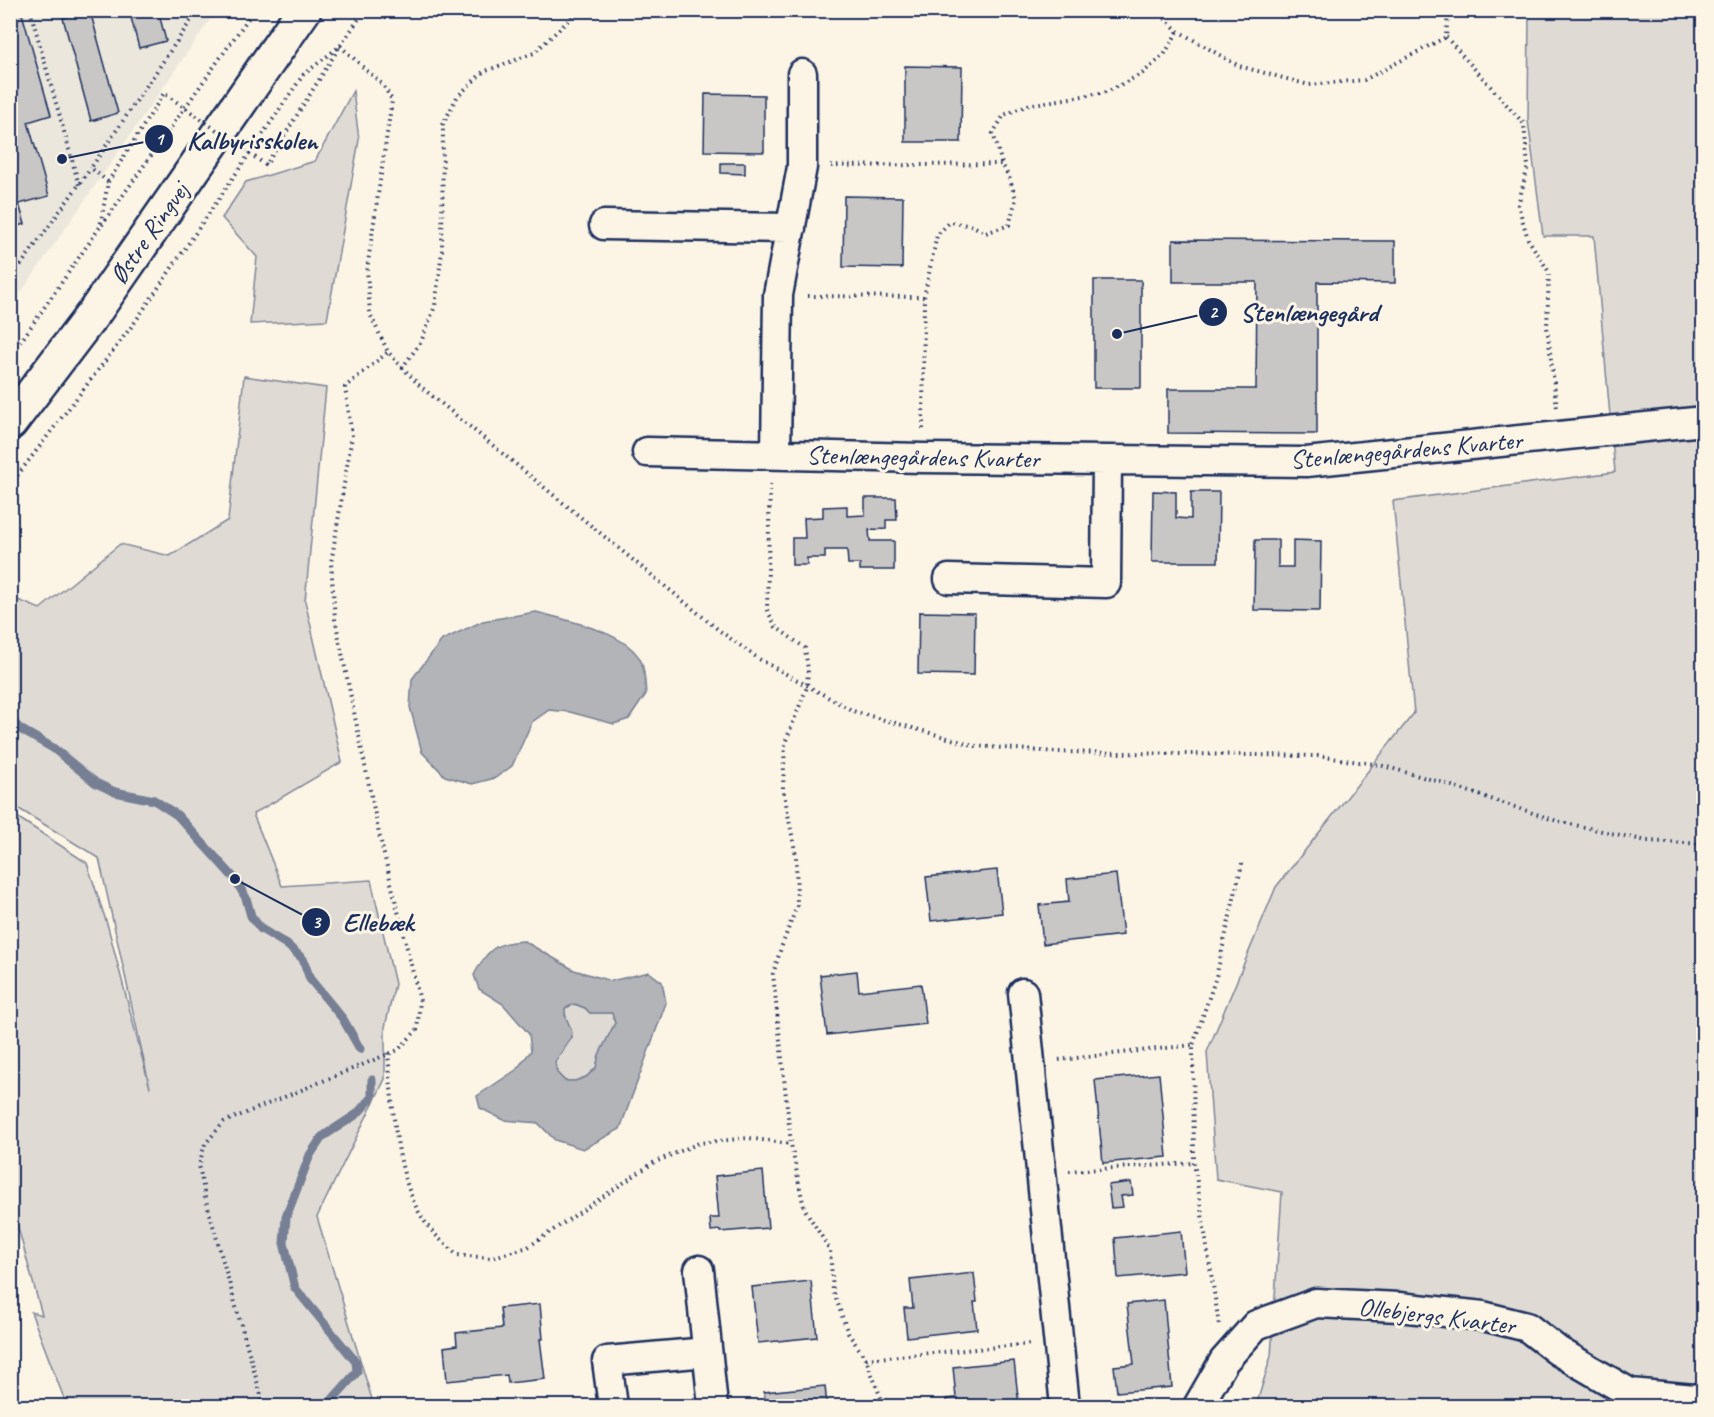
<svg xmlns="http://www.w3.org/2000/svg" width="1714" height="1417" font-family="Caveat,sans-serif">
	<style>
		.built { fill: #ece7dc }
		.green { fill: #dfdbd4; stroke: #7d8599; stroke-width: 1.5 }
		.water { fill: #b2b4b8; stroke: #767f94; stroke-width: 1.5; fill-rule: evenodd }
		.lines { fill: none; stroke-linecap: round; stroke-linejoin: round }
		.stream { stroke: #767f94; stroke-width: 9 }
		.building { fill: #c8c7c6; stroke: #1b2f5e; stroke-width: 1.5 }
		.minor-casing { stroke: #1b2f5e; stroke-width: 33 }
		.tertiary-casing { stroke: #1b2f5e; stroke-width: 38 }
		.path { stroke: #1b2f5e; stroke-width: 4; stroke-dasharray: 1.5 4.5; stroke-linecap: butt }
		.minor { stroke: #fcf5e5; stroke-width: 28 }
		.tertiary { stroke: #fcf5e5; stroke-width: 33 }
		.path-bridge { stroke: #1b2f5e; stroke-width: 4; stroke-dasharray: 1.5 4.5; stroke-linecap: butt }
		.labels { text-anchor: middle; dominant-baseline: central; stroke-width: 6; stroke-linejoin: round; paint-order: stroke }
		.street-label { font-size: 26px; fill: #1b2f5e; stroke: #fcf5e5 }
		.leader { fill: none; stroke: #1b2f5e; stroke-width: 2 }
		.callout-dot { fill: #1b2f5e; stroke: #fcf5e5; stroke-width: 2 }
		.mark-label { font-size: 18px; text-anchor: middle; font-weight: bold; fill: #fff }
		.callout-label { font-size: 27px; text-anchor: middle; font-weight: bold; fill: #1b2f5e; stroke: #fcf5e5; stroke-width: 6; stroke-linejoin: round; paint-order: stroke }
	</style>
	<rect width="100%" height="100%" fill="#fcf5e5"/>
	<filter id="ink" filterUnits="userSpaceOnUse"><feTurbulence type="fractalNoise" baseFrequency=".0167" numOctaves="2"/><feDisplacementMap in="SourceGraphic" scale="12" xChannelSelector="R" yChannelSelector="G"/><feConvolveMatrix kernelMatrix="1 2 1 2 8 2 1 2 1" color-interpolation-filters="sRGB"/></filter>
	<g filter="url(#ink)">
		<!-- built -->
		<path class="built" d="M11,11H216L11,307Z"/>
		<!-- green -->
		<path class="green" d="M1529,11H1703V1406H1256L1271,1356L1282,1192L1216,1179L1207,1052L1276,887L1414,713L1393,501L1615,472L1594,236H1543L1528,120Z
			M353,91L359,140L327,320L250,324L257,257L222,218L246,182L315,161Z
			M244,376L326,388L305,601L342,762L253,814L282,886L371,880L395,984L385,1027V1079L317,1217L374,1406H67L31,1312L42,1315L11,1202V813L87,863L108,927L150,1088L99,858L11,804V597L40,609L120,544L170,556L228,520Z
			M574,1004L585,1008L590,1013H612L615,1023L599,1055L596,1068L586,1077L575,1081H565L557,1073L555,1062L572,1037C570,1027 564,1017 565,1008Z"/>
		<!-- water -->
		<path class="water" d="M536,612C566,620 627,632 641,661C645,670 645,684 646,694L629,719L614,724L570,712L549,710L532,722L512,766L495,778L472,784L445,776L422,752L410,707L412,679L442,640L483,621Z
			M524,941L574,970L611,981L649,972L662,982L666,1003L620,1129L583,1149L555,1140L538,1123L504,1120L480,1108L477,1096L516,1070L531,1051L529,1034L503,1004L479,989L474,975C487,950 495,942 524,941ZM575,1004L585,1008L590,1013H612L615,1023L599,1055L596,1068L586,1077L575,1081H565L557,1073L555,1062L572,1037L571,1029L565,1015V1008Z"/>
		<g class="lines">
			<!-- stream -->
			<path class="stream" d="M10,719L20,729L53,748L96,783L115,792L154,800L177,815L235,879L246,898L251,916L261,929L286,944L303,959L310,979L343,1019L360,1049
				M332,1406V1400L357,1372L356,1362L295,1288L284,1243L286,1217L310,1155L322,1137L357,1114L372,1097V1080"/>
		</g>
		<!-- building -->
		<path class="building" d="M10,10H21L51,115L28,122L49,196L19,204L25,224L10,228Z
			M129,10H158L166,41L139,48Z
			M90,11L118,113L91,121L63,18Z
			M905,66L962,67L961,142H905Z
			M705,94L764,95V152L704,151Z
			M721,163H745V174L721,173Z
			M844,196L903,197L902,268L843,267Z
			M1173,240L1395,241V283L1317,282V434L1168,433V389H1256L1257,282H1173Z
			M1094,280H1141V388H1094Z
			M1153,491L1176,492V518L1191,519V492H1219L1218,562H1152Z
			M865,498H896L897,520H886V529L869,530L870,541H894V570H860V564H848L847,550H825V558H807V565H792V538H805L804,518L823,517V507L847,506V516L865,515Z
			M1255,540H1278V567H1293V540L1321,541L1320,611L1254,610Z
			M919,612L975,613L974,675L918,674Z
			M997,870L1002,913L931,921L926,877Z
			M1116,874L1123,935L1043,944L1039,905L1069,902L1067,879Z
			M857,971L859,991L921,984L926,1024L827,1035L820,975Z
			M1159,1074L1167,1157L1103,1163L1095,1080Z
			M763,1171L768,1228L720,1232V1230L711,1231L710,1218H719L715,1176Z
			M1131,1182L1133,1195L1121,1196L1123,1207L1111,1208L1108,1185Z
			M1181,1231L1185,1272L1118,1278L1115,1238Z
			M974,1273L977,1302H974L977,1329L907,1337L904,1308H913L910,1280Z
			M811,1281L817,1337L758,1343L752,1287Z
			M1164,1300L1172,1387L1117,1392L1114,1366L1134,1364L1127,1304Z
			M540,1304L543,1339H540L545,1379L508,1383L507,1375L447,1381L444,1347L457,1345L456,1333L502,1328L500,1308Z
			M1014,1361L1019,1406H947L946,1399L956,1398L953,1367Z
			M825,1386L827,1406H766L764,1392Z"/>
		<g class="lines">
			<defs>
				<path id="minor" d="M604,225L791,228
					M647,452L923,458L1306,462L1704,421
					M776,454L778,295L802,167V74
					M949,579L1106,583L1107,460
					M1023,993L1065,1406
					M699,1270L713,1406
					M613,1406L607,1361L707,1352
					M1198,1406L1224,1361L1256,1325L1316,1303L1399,1307L1483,1316L1527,1327L1558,1351L1630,1393L1694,1399L1704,1397"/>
				<path id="tertiary" d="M10,423L96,310L304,10"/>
			</defs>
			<!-- minor casing -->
			<use href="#minor" class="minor-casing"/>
			<!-- tertiary casing -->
			<use href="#tertiary" class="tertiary-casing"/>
			<!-- path -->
			<path class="path" d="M30,10L79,185
				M1156,10L1178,31L1239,66L1309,85L1364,80L1446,37L1448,12L1450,10
				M1446,37L1524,124L1528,166L1518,205L1528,239L1549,272L1547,327L1557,408
				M340,46L383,85L392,100L367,269L370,314L388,352L420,386L720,631L759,659L853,711L976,746L1056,752L1318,756L1380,765L1440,782L1557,821L1647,841L1704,844
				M831,166L1002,164
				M102,225L254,10
				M10,280L91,168
				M808,296L924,297
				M10,357L100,227L108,182L91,168L198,10
				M402,368L421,342L435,306L442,251L443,124L457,97L483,72L534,53L570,19L574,10
				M923,429L924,297L937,235L950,222L973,226L986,233L1009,225L1016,199L1009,177L1002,164L993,133L1004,115L1028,105L1107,92L1143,73L1164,55L1178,31
				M770,484L767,610L776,627L805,648L808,670L807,687L785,743L783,788L796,856L797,906L781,948L773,974L791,1144L804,1208L830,1250L833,1290L848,1333L866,1359L884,1406
				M10,485L135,322L303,75L340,46L365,10
				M388,1053C393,1105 395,1184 428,1226C436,1237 448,1246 457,1255L491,1258L528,1247L653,1163L699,1143L748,1138L791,1144
				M1059,1060L1193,1045
				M1069,1171L1194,1163
				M1219,1324L1194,1163L1193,1045L1216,977L1243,859
				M866,1359L1031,1344
				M264,1406L205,1197L199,1165L205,1144L224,1122L398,1050L417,1030L420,1001L379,834L335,619L331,563L352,436L345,387L388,352"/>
			<!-- minor -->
			<use href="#minor" class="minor"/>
			<!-- tertiary -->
			<use href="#tertiary" class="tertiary"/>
			<!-- path-bridge -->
			<path class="path-bridge" d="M108,182L164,93L266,165L340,46"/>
		</g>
	</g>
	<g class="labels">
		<!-- street labels -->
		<g class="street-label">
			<text transform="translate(149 233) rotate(-55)">Østre Ringvej</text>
			<text transform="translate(1406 450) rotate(-5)">Stenlængegårdens Kvarter</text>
			<text transform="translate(923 457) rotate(1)">Stenlængegårdens Kvarter</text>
			<text transform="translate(1437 1316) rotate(7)">Ollebjergs Kvarter</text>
		</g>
	</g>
	<!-- callouts -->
	<path class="leader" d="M62 159L159 139M1117 334L1213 312M235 879L316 922"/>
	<g class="callout-dot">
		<circle cx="62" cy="159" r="6"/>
		<circle cx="1117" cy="334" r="6"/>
		<circle cx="235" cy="879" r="6"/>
		<circle cx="159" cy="139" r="15"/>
		<circle cx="1213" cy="312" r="15"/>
		<circle cx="316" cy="922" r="15"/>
	</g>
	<g class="mark-label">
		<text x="159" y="145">1</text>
		<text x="1213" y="318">2</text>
		<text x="316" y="928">3</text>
	</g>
	<g class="callout-label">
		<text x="252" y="149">Kalbyrisskolen</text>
		<text x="1309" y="321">Stenlængegård</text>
		<text x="378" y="931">Ellebæk</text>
	</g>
	<!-- margin -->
	<rect width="1714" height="1417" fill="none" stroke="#fcf5e5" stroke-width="36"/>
	<rect x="18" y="18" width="1678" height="1381" fill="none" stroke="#1b2f5e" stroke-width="2" filter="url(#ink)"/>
</svg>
